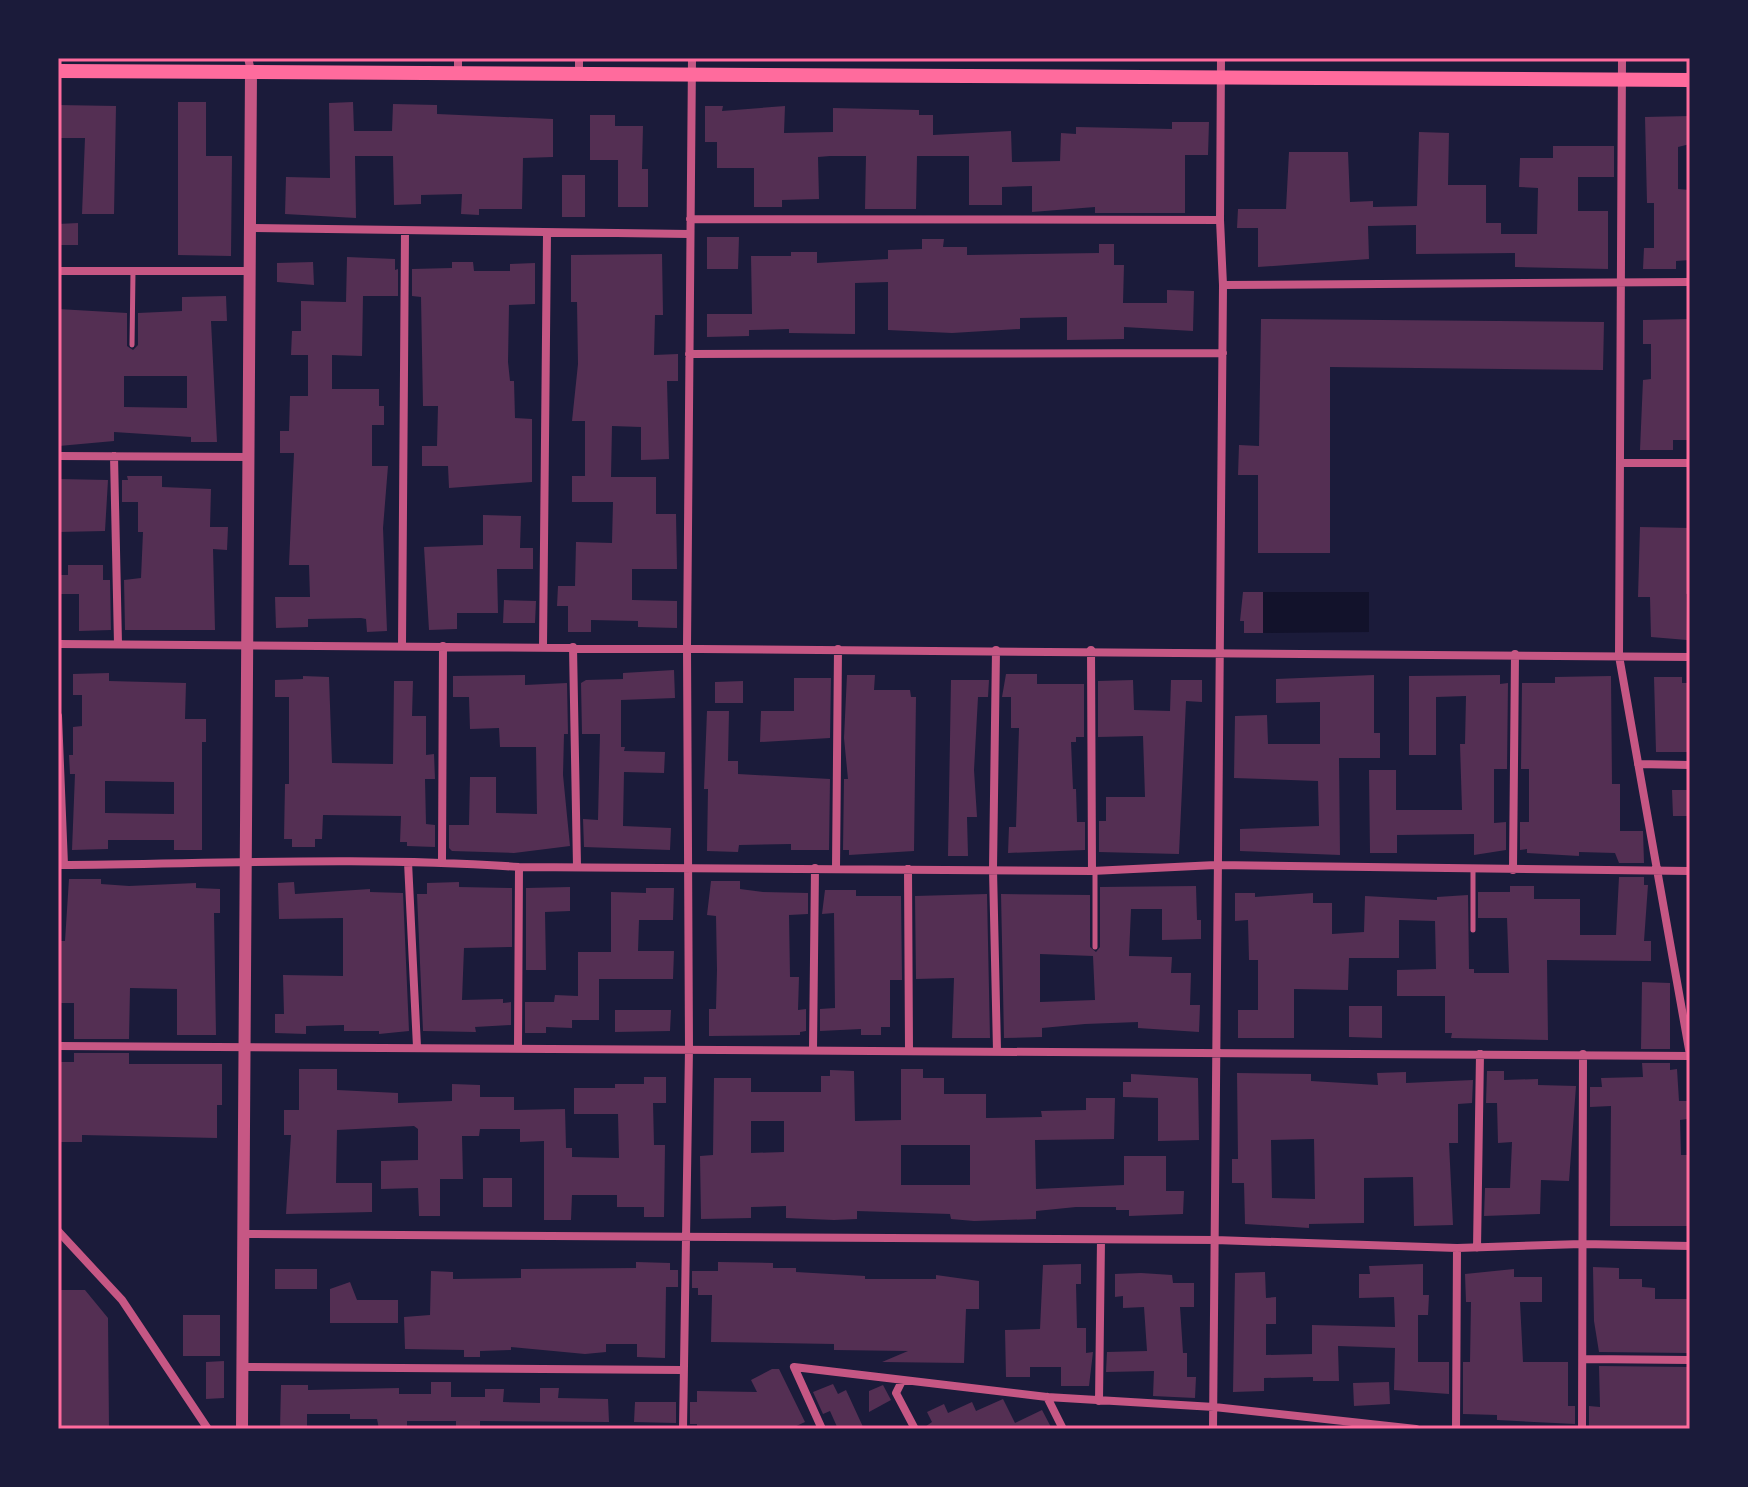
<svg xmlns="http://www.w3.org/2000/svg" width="1748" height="1487" font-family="Lato,sans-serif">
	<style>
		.water { fill: #12122b }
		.building { fill: #542f53; fill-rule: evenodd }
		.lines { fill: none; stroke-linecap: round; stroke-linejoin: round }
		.service { stroke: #c65784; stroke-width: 5 }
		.minor { stroke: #c65784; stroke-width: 8 }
		.tertiary { stroke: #c65784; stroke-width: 12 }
		.secondary { stroke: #ff6b9d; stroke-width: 14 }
		.neatline { fill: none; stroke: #ff6b9d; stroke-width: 3 }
	</style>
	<rect width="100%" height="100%" fill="#1b1b3a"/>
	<!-- water -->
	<path class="water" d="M1263,592H1369V632L1263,633Z"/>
	<!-- building -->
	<path class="building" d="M178,102H206V156H232L231,256L178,255Z
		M353,102L354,131H392L393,104L437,105V114L553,119V157L523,158L522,209H479V215L461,214L462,194L421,195V204L394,205L393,156H355L356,218L285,214L286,177L330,178L329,103Z
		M58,105L116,106L114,214H82L85,138H58Z
		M705,106H723L722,111L785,106L784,133L833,132V108L919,110V115H933V135L1011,131L1012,162L1060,161L1061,133L1076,134V127L1172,129V122H1209L1208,155H1185V213H1095V207L1032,212V186L1002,187V205H969V156H917L916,209H865L866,156H830L818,157L819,199L782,200V207H754V168H717V142H705Z
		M590,115H615V126H643L642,169H648V207H618V160H590Z
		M1690,116V144L1678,147V189L1690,190V260L1676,261V269H1643L1644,248H1654V203H1647L1645,117Z
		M1419,132L1449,133L1448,185H1486V223H1501V234H1537L1538,188L1519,187L1520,158H1553V146H1614V177H1578V211H1608V269L1515,267V253L1416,254V225L1368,226L1369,259L1258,267V228H1237L1238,209H1286L1289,152H1348L1350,202L1373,201V207L1417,206Z
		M562,175H585V217H562Z
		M78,223V245H58V224Z
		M707,237H739L738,269H707Z
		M922,239H944L943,247H967V255L1099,253V244H1114V265H1124L1123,303H1167V290L1194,291L1193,331L1124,327V339L1067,340V317L1020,318V329L952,333L888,330V282L855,283V334L789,333V329L749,330V336L707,337V314H752L751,256H791V252H817V263L888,259V250L922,249Z
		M662,254L663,315H655L654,355L678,354V381H667L669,459L641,460V427L612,426L611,477H656V514H676L677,569H632V600L677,601V628L638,627V621L591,620V632H568V606H557L558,586H575L576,542L612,543L613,502H572V476H585V421H572L578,364L577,302H571V255Z
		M347,257L395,259V270L398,269V296H363L362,356L332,355V389H379V406H384V425H372V466H388L383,528L387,631L367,632L366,619L361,618L308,619V627L276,628L275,597H310L309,565H289L294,453H280V431H289L290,396H308V355H291L292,331H301V301L346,302Z
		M313,262L314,285L277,282V263Z
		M452,262H473L474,271H510V264L535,263V304L509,305L508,362L510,381H514L515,418L532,419V482L449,488L448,466H422V446H437L438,406H423L421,297L412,296V269L452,268Z
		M226,296L227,321H211L217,442H191V437L114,432V441L59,446L58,309L127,313V346L133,350L138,345V313L182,311V297ZM124,376H187V408L124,407Z
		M1261,319L1604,322L1603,370L1330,367V553H1258V475H1238L1239,445L1259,446Z
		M1690,319V440H1673V450H1640L1643,380L1651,379V344H1643V320Z
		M127,476H162V487L211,489L210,527H228L227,550L213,549L215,630H125L124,580L141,578L143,532H138V502H122V480H128Z
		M58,479L108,480L105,531L58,532Z
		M483,515L521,516L520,548H533V569H497L498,613H457V629L429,630L424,547L483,545Z
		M1640,527L1690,528V593L1686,594L1687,640L1651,637L1650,597H1638Z
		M68,565H103V580H110L111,630L79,631V594H58V575H68Z
		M1243,592H1263V633H1244V621H1240Z
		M504,600L536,601L535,623H503Z
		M674,670L675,698L621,700V747H625L624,751L665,752L664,773L624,772L623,826L671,828L670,850L584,847L583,819L598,820L600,734H582L581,683L586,680L623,679V673Z
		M109,673V681L186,683L185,719H206V742H202V850H174V840H108V849L72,850L75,774H70L69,755H73V727L82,726V695H73V674ZM105,781L174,782V814L105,813Z
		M1006,674H1037V684H1084V737H1076V742H1071L1073,789H1076L1077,822H1085V850L1008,853L1009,827H1016L1019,728H1011V697H1002Z
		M525,675V685L567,683L568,734H564L563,775L570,846L514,853L452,851L449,848V825H469L470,777H496V813L537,814L536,747H500L499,728L470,729L469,697H453V676Z
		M847,675H875L874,690H910L911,697H916L914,851L849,855V850H843L844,779H848L844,738Z
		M1374,675V733H1380V758H1339L1340,855L1240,851V829L1319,826L1318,781L1234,778L1235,716L1267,715L1268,744H1320V702L1276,703V679Z
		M1500,675V684L1508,683L1507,769H1494V823L1506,822V850L1474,855V834L1397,835V853H1370L1369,770H1396V810H1462L1460,744H1465L1466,696L1436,697V755H1409V676Z
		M303,676L329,677L332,763L393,764L394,681H413L412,716H426V755L434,754L435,779H425L426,824L435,825V847L407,846V842H400L401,816L323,815L322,839H315V847H292V839H284L285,784H289V697H275V680L303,679Z
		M1611,676L1612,784H1620V831H1643L1644,863H1619L1615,853L1579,852V856L1527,853V849L1520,850V822H1529V769H1521L1522,683H1555V677Z
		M1654,677H1682V683H1690V752H1656Z
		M794,678H831L830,738L760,742L761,711H794Z
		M951,680H989L988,697H978L974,770L977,817H967L968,856H948Z
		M1133,680L1134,710L1170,711L1171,680H1202V702L1186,701L1179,854L1099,852V821H1106V797H1145L1143,736L1098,737V681Z
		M743,681V703H715V682Z
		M707,711H729L728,761H738V774L830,779L829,850H791V844L739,845L738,852L707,851L708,789H704Z
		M1672,790H1690V816H1673Z
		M1619,877H1644V885H1648L1644,941H1651V961L1547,960L1548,1040L1451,1038L1452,1033H1445V996H1397V970L1436,969L1435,921L1399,920V958H1349L1348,990L1294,989V1038H1238V1010H1258V960H1249L1248,920L1235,921V893H1255V897L1313,893V903H1332V934L1364,932L1365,896L1437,900V897L1468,895L1469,969H1474V973H1509L1507,918H1478V892H1510V886H1534V899H1580V935H1616Z
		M69,879H101V884L129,886L196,883V888L220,889V913H214L216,1035H177V989L130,988L129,1039H74V1003H61L60,941H65Z
		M711,881H740V889L763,892L808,893V914L789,915L790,977H799L798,1010L806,1009V1031L800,1032V1035L709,1036V1009H716L717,970L716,916L707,915Z
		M294,882L295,894L370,889V892L403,893L409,1031L379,1034V1031H344V1025L306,1026V1034L275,1033V1014H284L283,975L343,976V918L279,919L278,883Z
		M459,882V887L512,888V947L464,948L462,1000L503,999V1003L511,1002V1025L475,1027L476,1032L423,1031L417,894H427V883Z
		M1196,886L1197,920H1201V939L1162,940V909H1131L1129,956L1172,957L1171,973H1191L1190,1005H1200L1199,1032L1138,1028V1022L1085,1024L1042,1028V1037L1004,1038L1001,894L1090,895V947L1096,952L1100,947V887ZM1040,954L1093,956L1095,1000L1040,1002Z
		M570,887V911L545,912L546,970H526V888Z
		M646,888H674L673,920H639L638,951H674L673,979H599V1020H572V1028L546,1027V1033H525V1002H554L555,995L578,996V952H611V892L646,893Z
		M825,890H856V896H901L902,980H890V1027H881V1035H861V1029L820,1031V1009L835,1008L834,913L822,914Z
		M987,894L990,1038H952L954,978L916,979L915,896Z
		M1642,982L1670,983V1049H1641Z
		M1349,1006H1382V1038L1349,1037Z
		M615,1010H671L670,1031L615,1032Z
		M74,1053H129V1064H222V1105H217V1138L82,1135V1142H58V1062H74Z
		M1642,1063H1670V1070L1677,1069L1679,1101H1687V1119L1680,1120L1681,1155H1690V1226H1610L1611,1106L1590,1107V1087H1602L1601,1078L1643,1077Z
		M299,1069H337V1090L398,1093V1103L452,1101V1084L480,1085V1097H514V1110L565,1109L566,1148H572V1157L619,1158L618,1114H574V1088H615V1084H644V1077H666V1103H653L654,1145H665L664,1217H644V1207H617V1195H572L571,1220H544V1141L520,1142V1129H480L479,1136H462L463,1179H440V1216H419L418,1188L381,1189V1161L418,1160V1129L414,1126L337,1130L336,1183H372V1212L286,1214L291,1135H284V1110H299Z
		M901,1069H923V1078H944V1094H986V1118L1042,1117L1041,1111L1086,1110V1098H1115L1114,1139L1035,1140L1036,1189L1124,1185V1156H1166V1191H1184L1183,1214L1129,1216V1210H1116V1207H1076L1036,1211V1219L974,1221L951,1219L950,1214L857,1211V1219L834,1220L786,1218V1206L751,1207V1218L701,1219L700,1156L713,1155L714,1078H751V1092H821V1076H830V1070L854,1071L855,1121L901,1120ZM751,1121H784V1152L751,1153ZM901,1145H970V1185H901Z
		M1487,1071H1504V1080L1538,1079V1085L1576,1086L1569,1181L1541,1180L1540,1214L1484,1216L1485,1188H1510L1512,1142L1498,1143L1497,1103H1486Z
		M1406,1072V1083L1473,1080L1472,1103L1458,1104V1143H1449L1453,1225L1414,1226L1413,1177L1364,1178V1223L1309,1224V1228L1245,1224L1244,1183H1232V1159H1238L1237,1073L1311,1074V1081L1378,1085L1377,1073ZM1314,1139L1315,1199L1272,1198L1271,1140Z
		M1131,1074L1198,1078L1199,1140L1158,1141V1098L1123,1097V1082H1131Z
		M483,1178H512V1207H483Z
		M636,1262L670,1263V1270H678V1287H666L665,1358L637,1357V1344H606V1352L585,1354L511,1347V1350L480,1351V1357H464V1350L405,1349L404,1317L430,1315L431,1271L453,1272V1279L521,1278V1269L636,1268Z
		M718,1262L773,1263V1268H796V1272L865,1276V1279H936V1275L979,1281V1309H966L964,1363L882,1362L908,1351L834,1350V1344L711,1342L712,1295H698V1288H692V1271H718Z
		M1081,1264V1284H1076L1077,1328H1086V1353L1093,1352L1089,1386H1061V1367H1030V1377H1006L1005,1330L1040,1329L1043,1265Z
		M1423,1264V1295H1429L1428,1315H1418V1362H1449V1394L1394,1390L1395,1348L1338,1346L1339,1381H1313V1377L1264,1378V1391L1233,1392L1235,1273L1265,1272L1266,1298L1276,1297V1324H1266V1355L1312,1354V1325L1395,1327L1394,1297L1359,1298V1274H1370L1369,1266Z
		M1593,1267L1619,1268V1279H1642V1287L1655,1288V1299H1687L1688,1353L1599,1352L1594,1321Z
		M275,1269H317V1289H275Z
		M1514,1269V1277H1542V1302H1520L1523,1362H1568V1406H1575V1424L1497,1420V1415L1463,1414V1362H1470L1471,1302H1466L1465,1274Z
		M1141,1273L1172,1275L1173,1283H1194V1307H1180L1183,1353H1187V1377H1196L1195,1398L1153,1396L1154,1371L1106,1372L1107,1352L1147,1351L1144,1307L1123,1308V1296L1115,1297V1274Z
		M350,1282L357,1300H398V1323H330V1289Z
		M58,1290H85L108,1318L109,1429H58Z
		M183,1315H220V1356H183Z
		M224,1361V1398L206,1399V1362Z
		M1599,1366L1688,1367L1690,1429L1589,1428V1406L1600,1407Z
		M772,1369H779L805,1422L790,1429H697V1424H690V1402H697V1391L757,1392L751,1380Z
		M431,1382H451V1397H485V1389H504L503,1402L540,1403V1388H559L558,1398L608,1399L609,1422L480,1421V1429H456V1421H407V1429H379L377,1419H350V1414H307V1429H280L281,1385H308V1390L399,1388V1394H431Z
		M1389,1382L1390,1404L1354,1406L1353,1383Z
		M833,1384L838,1394L846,1390L864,1429H838L830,1411L823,1414L813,1392Z
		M883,1385L891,1400L869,1412V1391Z
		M1003,1399L1015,1423L1042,1410L1052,1429H922L932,1422L927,1412L944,1404L948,1413L972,1402L976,1411Z
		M635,1402H676V1423L634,1422Z"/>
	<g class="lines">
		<!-- service -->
		<path class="service" d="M132,345L133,272
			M1473,869V930
			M1095,947V870"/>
		<!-- minor -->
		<path class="minor" d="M248,58L251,71
			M1622,58L1619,656L1690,1055
			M458,72V58
			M579,72V58
			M690,219L1220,220
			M250,228L689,234
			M58,271H250
			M1223,285L1690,282
			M689,354L1223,353
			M58,456L249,457
			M114,456L118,644
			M1622,463H1690
			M58,644L1690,657
			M402,646L405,232
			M543,647L547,234
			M573,647L577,867
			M996,650L993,869L997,1051
			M1091,650L1092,871
			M58,716L64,865
			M1638,764L1690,765
			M442,861L443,646
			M408,862L417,1047
			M58,865C212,864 365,856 519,867L1092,871L1216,865L1690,871
			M836,868L838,649
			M908,869L909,1050
			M1513,870L1515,654
			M58,1046L1690,1056
			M518,1048L519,867
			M813,1050L815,868
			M58,1231L122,1300L208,1429
			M244,1234L1215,1240L1457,1248L1582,1244L1690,1246
			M1477,1248L1480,1054
			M1585,1359L1690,1360
			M243,1367L682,1370
			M902,1381L896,1393L915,1429
			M1047,1397L1063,1429
			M1099,1401L1101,1240
			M683,1429L689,1049L687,647L692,58
			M822,1429L794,1367L1047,1397L1214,1407L1416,1429
			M1213,1429L1223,285L1220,220L1221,58
			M1456,1429L1457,1248
			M1582,1429L1583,1054"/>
		<!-- tertiary -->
		<path class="tertiary" d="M242,1429L251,71"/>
		<!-- secondary -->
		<path class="secondary" d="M58,71L1690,80"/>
	</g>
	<!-- border -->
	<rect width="1748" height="1487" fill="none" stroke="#1b1b3a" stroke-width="120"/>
	<rect x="60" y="60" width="1628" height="1367" class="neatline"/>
</svg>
